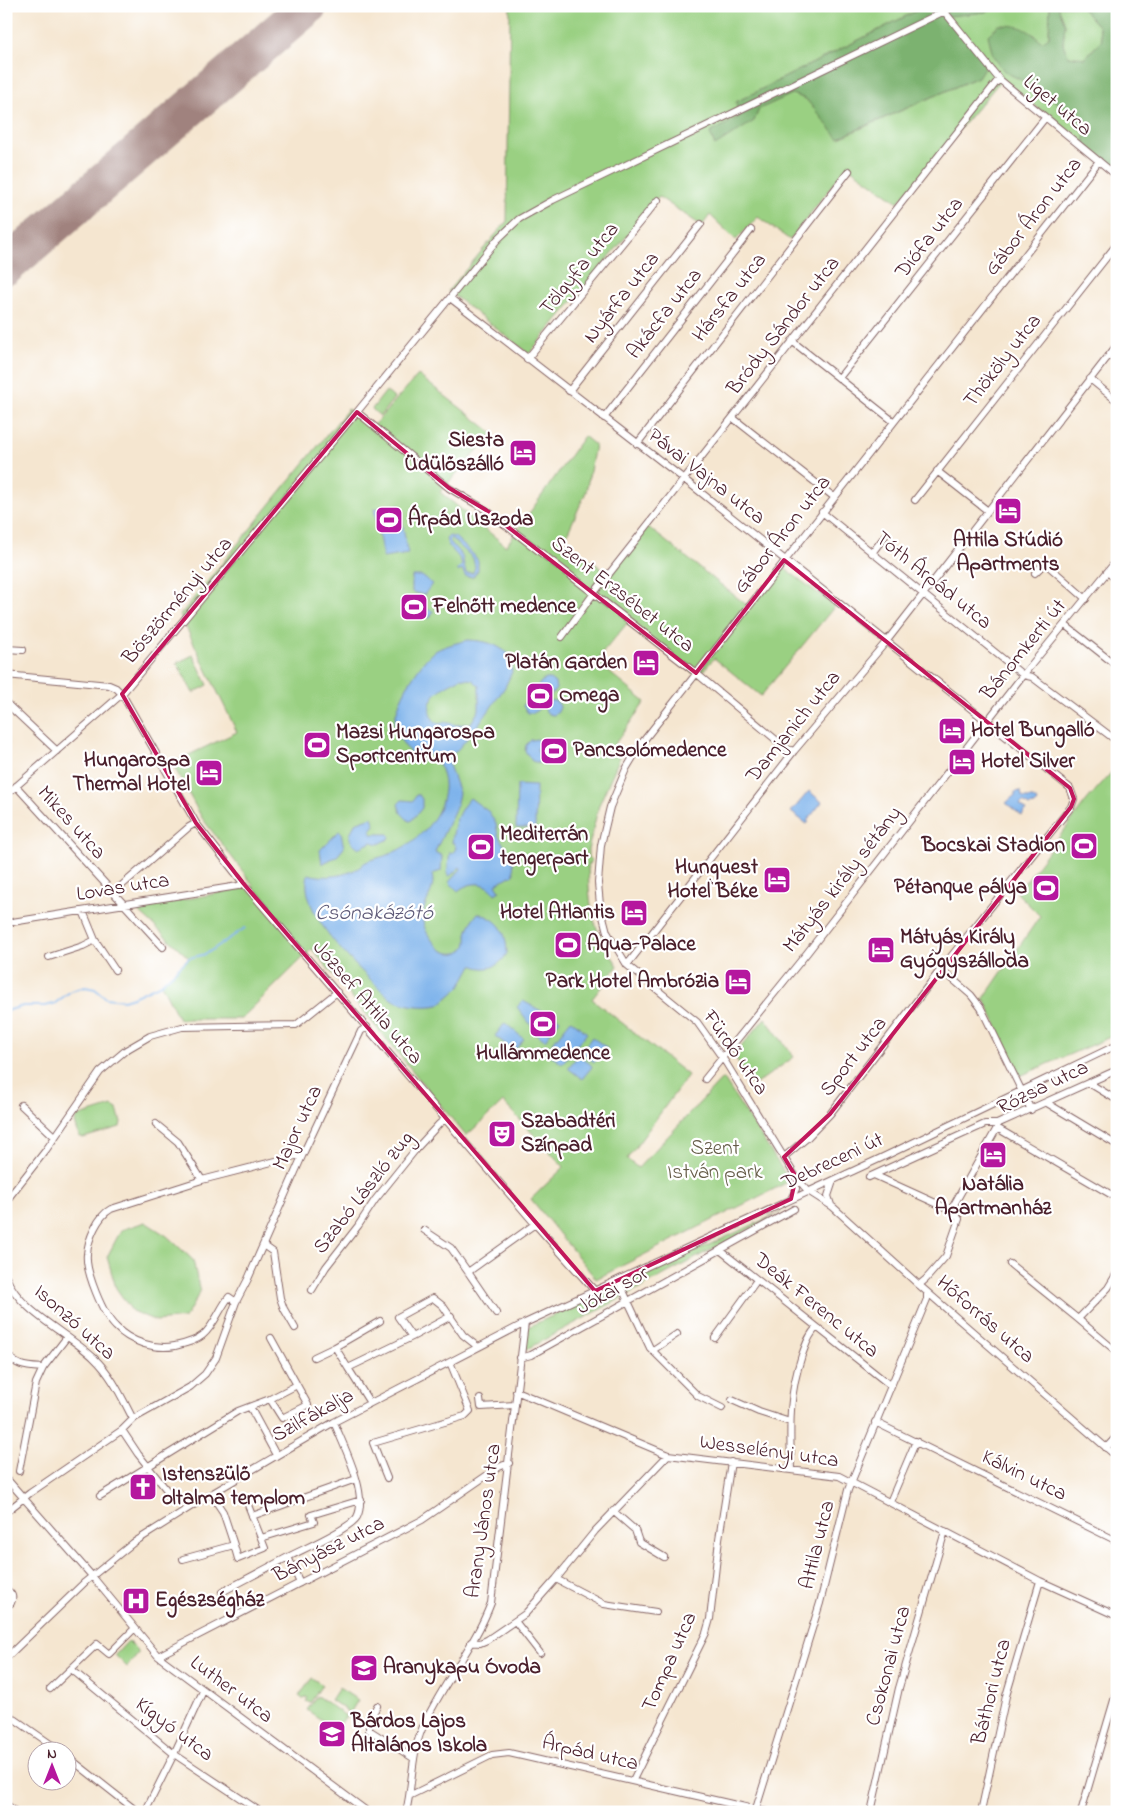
<svg xmlns="http://www.w3.org/2000/svg" width="1123" height="1818" font-family="'Indie Flower',sans-serif">
	<style>
		.green { fill: #9ad082; stroke: #727856 }
		.forest { fill: #7bb270; stroke: #62684e }
		.water { fill: #7db2eb; stroke: #64688b; fill-rule: evenodd }
		.lines { fill: none; stroke-linecap: round; stroke-linejoin: round }
		.stream { stroke: #7db2eb; stroke-width: 2 }
		.runway { stroke: #a0827e; stroke-width: 38 }
		.minor-casing { stroke: #866565; stroke-width: 8 }
		.minor { stroke: #fff; stroke-width: 6 }
		.marked { fill: none; stroke: #c2185b; stroke-width: 4; stroke-linejoin: round }
		.labels { text-anchor: middle; dominant-baseline: central; stroke-width: 4.5; stroke-linejoin: round; paint-order: stroke }
		.street-label { font-size: 21px; fill: #4a1f2b; stroke: #fff }
		.poi-label { font-size: 21px; font-weight: bold; fill: #4a1f2b; stroke: #fff; text-anchor: start }
		.park-label { font-size: 21px; fill: #665d49; stroke: #fff }
		.water-label { font-size: 22px; font-style: italic; fill: #5e5a78; stroke: #fff }
	</style>
	<rect width="100%" height="100%" fill="#fff"/>
	<filter id="ink" filterUnits="userSpaceOnUse"><feTurbulence type="fractalNoise" baseFrequency=".02" numOctaves="2"/><feDisplacementMap in="SourceGraphic" scale="10" xChannelSelector="R" yChannelSelector="G"/><feConvolveMatrix kernelMatrix="1 2 1 2 8 2 1 2 1" color-interpolation-filters="sRGB"/></filter>
	<filter id="wash" filterUnits="userSpaceOnUse"><feTurbulence type="fractalNoise" baseFrequency=".0096" numOctaves="4" result="noise"/><feDisplacementMap in="SourceGraphic" scale="20" xChannelSelector="R" yChannelSelector="G"/><feGaussianBlur stdDeviation="1.12" result="paint"/><feColorMatrix in="noise" values="0 0 0 0 0 0 0 0 0 0 0 0 0 0 0 0 0 1.4 0 .05"/><feComposite in="paint" operator="in"/></filter>
	<g filter="url(#wash)">
		<rect width="100%" height="100%" fill="#f5e6d0"/>
		<!-- green -->
		<path class="green" d="M510,6H926L736,102L754,121L759,109L792,94L806,99L839,138L978,77L942,16L985,12L997,6H1050L1049,37L1042,43L1034,34L1005,72L1034,86L1078,117L1085,135V146L1002,79L898,202L847,166L790,240L758,217L736,240L710,215L702,226L659,197L529,354L448,291L507,221Z
			M1058,6H1080L1099,27L1102,40L1085,58L1068,56L1063,44L1065,24Z
			M418,375L493,433L440,492L506,546L584,436L595,445L586,492L564,541L609,574L648,527L748,606L783,567L835,606L761,696L714,658L698,677L629,621L600,656L602,666L645,702L612,748L620,757L599,805L588,850V857L592,861L588,865C589,886 589,911 598,931C604,943 611,955 618,966L592,999L688,1075L627,1159L638,1168L723,1078L790,1181L596,1279L531,1199L564,1167L503,1102L466,1136L312,949L241,1019H179L161,984L189,958L136,909L254,886L202,818L172,763L237,732L180,615L348,409L371,428Z
			M386,391L394,398L380,416L372,409Z
			M193,655L208,685L193,693L177,663Z
			M1117,766V1034L1020,1076L985,1000L982,1001L1040,916L1017,893L1087,800Z
			M765,1018L794,1057L753,1086L734,1055Z
			M112,1106L117,1109L121,1122L120,1127L83,1138L79,1136L75,1122L77,1117Z
			M781,1212L525,1350L528,1327Z
			M145,1222L167,1236L193,1260L200,1292L185,1318L156,1321L132,1311L116,1288L107,1257L121,1230Z
			M128,1641L139,1652L127,1667L115,1655Z
			M312,1678L322,1685L310,1703L306,1701L308,1698L305,1697L303,1699L299,1696Z
			M339,1688L358,1700L350,1713L331,1700Z
			M317,1696L346,1716L336,1730L307,1710Z"/>
		<!-- forest -->
		<path class="forest" d="M926,6H997L985,12L942,17L977,49L985,66L978,77L838,138L806,99L792,94L759,109L754,121L715,146L710,133L739,117L736,102Z
			M1050,6H1058L1065,24L1063,44L1068,56L1085,58L1102,40L1099,27L1080,6H1117V171L1085,146V135L1078,117L1034,86L1005,72L993,56L988,35L999,25C1020,25 1027,28 1042,42L1049,37Z"/>
		<!-- water -->
		<path class="water" d="M399,505L408,554L383,558L374,509Z
			M449,536L455,537L475,556L478,561V570L473,577L465,576L462,569L459,572L457,570L462,565C460,554 448,550 446,539ZM451,538L473,558L475,567L473,573H466L462,556L451,543L449,540Z
			M412,576H422L432,584L424,595L412,592Z
			M408,599H417L422,608L433,611L430,618L420,616L404,605Z
			M468,640C486,641 495,643 510,655L512,672L505,687L488,712L461,746L451,756L449,765L459,793L456,807L435,852L442,856L441,871L432,874C438,898 411,908 429,936C434,943 438,949 446,952C452,954 459,954 464,949C468,944 467,939 467,934C469,925 473,919 478,913C500,920 506,930 507,953C500,967 486,972 472,965L460,987L439,1005C424,1008 404,1006 391,999C363,972 297,916 308,874C324,879 346,876 360,867C362,866 363,863 366,862C373,858 386,857 394,852C419,841 442,817 444,789C445,779 440,769 438,759L424,752L411,754C406,747 399,739 396,731C389,711 417,666 432,653C442,646 457,643 468,640ZM461,678L473,680L479,686V710L471,723L457,725L445,722L439,724C434,722 431,717 430,712C427,693 448,685 461,678Z
			M546,679H550L555,683L556,689L547,700C552,702 557,698 560,707L558,712L554,715C546,715 545,710 544,704L534,713H528L523,706L525,701L542,681Z
			M537,739L542,742L537,749L539,754H547L552,747L560,753L559,754L543,764L532,761L525,751L526,745L531,740Z
			M517,785L536,786L535,828H516Z
			M809,791L822,802L807,821L809,822L807,824L791,812Z
			M1021,791L1022,797L1025,798H1033L1037,801L1035,805L1029,806L1023,802L1020,805L1026,810L1022,816L1006,803L1015,795V792Z
			M416,795H419L422,799V808L411,821H409L401,813L398,804L402,800L413,801Z
			M470,798L489,812L496,824L498,835L513,861L514,874L511,877L510,876L496,884L500,891L495,894C487,880 468,882 458,891L449,882L461,869L460,867L450,876L447,874L450,852L453,853L456,848L454,843H452C454,824 457,812 470,798Z
			M372,817L375,825L371,830V834H389L390,836L389,839L379,844L372,842L359,848C345,838 350,836 355,823Z
			M339,831L341,832L344,848L337,856L322,864L320,850Z
			M523,1001L545,1013L550,1012L560,1020L545,1040L535,1033L534,1029L517,1007Z
			M571,1020L587,1033L578,1044L573,1046L571,1052L562,1064L546,1051Z
			M505,1023L524,1039L514,1051L495,1036Z
			M592,1037L607,1048L594,1062L583,1053V1049Z
			M581,1056L591,1065L592,1067L582,1079L568,1068L577,1057Z"/>
		<g class="lines">
			<!-- stream -->
			<path class="stream" d="M6,1011L23,1006H45L54,1004L71,991L85,987L95,989L106,998L124,1000L133,997L161,984L189,958L206,954L245,928"/>
			<!-- runway -->
			<path class="runway" d="M6,266L308,6"/>
		</g>
	</g>
	<g filter="url(#ink)">
		<g class="lines">
			<defs>
				<path id="minor" d="M944,11L999,79L1117,176
					M1099,161L641,744L626,769L610,807L601,845L598,883L600,905L607,932L627,965L697,1022L726,1063L796,1177L808,1191L833,1207L919,1285L1117,1457
					M450,298L684,479L1070,788L1074,799L1071,807L941,969L830,1114L807,1138L784,1157
					M792,341L893,421
					M527,359L658,200
					M839,378L1045,118
					M1090,379L1117,401
					M569,391L701,224
					M357,412L449,488L486,510L696,673L787,749L794,751
					M604,418L751,230
					M733,418L834,497
					M637,444L849,171
					M937,471L988,511
					M915,500L1117,244
					M822,512L1023,675L1032,677L1117,741
					M872,553L885,536
					M1107,572L1117,580
					M1035,573L1045,563L1086,599
					M1065,625L1117,666
					M562,637L594,593L684,479L999,79
					M6,649L23,650
					M6,675L109,685L116,688L122,694L196,823L243,883L535,1224L595,1291
					M6,703L57,751
					M16,786L163,947
					M6,795L122,694L357,412L497,240L519,219L553,200L955,6
					M113,893L189,827L196,823
					M83,911L95,940L115,970
					M6,923L238,886L243,883
					M49,957L83,946L95,940
					M627,965L794,751L886,642L1117,345
					M941,969L971,995L981,1008L1031,1110
					M1117,1070L997,1124V1128L1117,1198
					M705,1079L807,953L1023,675L1117,560
					M1089,1083L1117,1100
					M1047,1103L1117,1145
					M21,1105L55,1137
					M156,1124L178,1142L202,1180
					M874,1175L951,1210L959,1219L946,1256L926,1279L919,1285
					M869,1177L985,1124H997
					M791,1199L796,1189V1177
					M831,1205L828,1196L833,1181
					M6,1207L10,1196L46,1150L100,1072L126,1050L150,1036L182,1027L296,1025L337,992
					M951,1210L997,1128
					M424,1230L451,1248L468,1272
					M263,1245L273,1252L280,1298L284,1309L295,1328
					M720,1250L891,1386
					M1010,1264L1078,1319
					M1117,1273L1108,1288L1078,1319L1117,1352
					M6,1277C21,1313 67,1332 94,1358C112,1375 122,1398 133,1419
					M618,1280L650,1348L698,1396L722,1408
					M312,1290L326,1267L358,1226L375,1200L416,1149L439,1124L445,1119
					M6,1293L11,1287
					M236,1302L229,1297C220,1308 214,1326 203,1335C196,1341 184,1344 175,1346C155,1350 130,1342 116,1327C103,1315 85,1271 87,1254C88,1239 98,1216 111,1209L202,1180L303,1154
					M496,1313L468,1272L535,1224
					M412,1337L451,1316
					M715,1338L757,1280
					M653,1350L677,1334
					M6,1351C13,1367 28,1367 43,1368
					M314,1357L335,1347
					M520,1358L531,1355L794,1209
					M348,1368L335,1347L380,1321
					M516,1391L668,1455L839,1476L1040,1581L1117,1616
					M270,1399L282,1418L308,1405L271,1338
					M480,1399L481,1407L515,1405
					M732,1400L759,1412L790,1422
					M370,1403L348,1368L412,1337L398,1317L433,1298L443,1306L463,1335L478,1347
					M250,1407L276,1455
					M875,1422L1117,1541
					M122,1430L138,1454L169,1493
					M1106,1448L1117,1436
					M791,1470C790,1427 788,1397 802,1355C806,1345 808,1336 816,1328
					M19,1471L36,1383L43,1368L67,1337
					M6,1478L92,1576L158,1656L368,1812
					M387,1478L373,1443L465,1416L470,1411L450,1362
					M100,1496L238,1411L270,1399L297,1385
					M890,1502L916,1441
					M613,1511L635,1530L639,1542L664,1557
					M6,1512L30,1493L122,1430L133,1419L190,1387L205,1374L216,1358L236,1302L248,1279L303,1154L361,1031L367,1027
					M252,1516L356,1479
					M261,1538L314,1522L311,1515L361,1500
					M234,1545L238,1559L265,1548L246,1500
					M288,1557C301,1550 350,1529 357,1517C369,1494 343,1445 334,1422
					M183,1559L234,1545L223,1512L211,1494
					M556,1579L604,1604L656,1612
					M6,1589C12,1594 14,1596 11,1603L6,1606
					M222,1592L288,1557L300,1583
					M515,1621L540,1653
					M471,1642L480,1643L487,1640L525,1614L556,1579L595,1531L668,1455
					M158,1656L422,1520L499,1467L509,1463
					M6,1658L85,1582L133,1543L211,1494L334,1422L525,1323L881,1158L1117,1045
					M71,1669L174,1754L261,1812
					M50,1689L97,1644L109,1654L135,1628
					M377,1706L369,1721V1730L413,1758
					M6,1713L59,1750
					M68,1757L138,1812
					M633,1780L706,1633L710,1619L719,1539L731,1462
					M411,1795L492,1755L509,1753L767,1812
					M6,1804L16,1812
					M145,1812L174,1754L203,1691
					M406,1812C413,1784 411,1755 422,1729C441,1685 474,1648 491,1603L525,1323
					M755,1812L820,1603L848,1490L927,1299V1292
					M871,1812L899,1688L945,1531
					M981,1812L1006,1696L1040,1581
					M1081,1812L1117,1690"/>
			</defs>
			<!-- minor casing -->
			<use href="#minor" class="minor-casing"/>
			<!-- minor -->
			<use href="#minor" class="minor"/>
		</g>
	</g>
	<!-- marked area -->
	<path class="marked" d="M357,412L449,488L486,510L696,673L784,560L1070,788L1074,799L1071,807L830,1114L784,1157L796,1177L791,1199L595,1291L243,883L196,823L122,694Z"/>
	<!-- icons -->
	<defs>
		<symbol id="hotel-square" viewBox="-11 -11 22 22"><rect x="-9" y="-9" width="18" height="18" rx="4" fill="#b5179e" stroke="#fff"/><path d="M-6-4.5h1.5V1H6V5H4.5V3h-9V5H-6ZM-4 0a1.8 1.8 0 1 1 3.6 0ZM.5 0V-2.5h3Q6-2.5 6 0Z" fill="#fff"/></symbol>
		<symbol id="stadium-square" viewBox="-11 -11 22 22"><rect x="-9" y="-9" width="18" height="18" rx="4" fill="#b5179e" stroke="#fff"/><path d="M0-5a6.5 5 0 1 0 0 10a6.5 5 0 1 0 0-10ZM-3.5-1.8h7v3.6h-7Z" fill="#fff"/></symbol>
		<symbol id="theatre-square" viewBox="-11 -11 22 22"><rect x="-9" y="-9" width="18" height="18" rx="4" fill="#b5179e" stroke="#fff"/><path d="M-5-5.5Q0-4 5-5.5V0Q5 5 0 6Q-5 5-5 0ZM-3.3-2.5H-1v1.5H-3.3ZM1-2.5H3.3v1.5H1ZM-2.8 1Q0 5.5 2.8 1Z" fill="#fff"/></symbol>
		<symbol id="church-square" viewBox="-11 -11 22 22"><rect x="-9" y="-9" width="18" height="18" rx="4" fill="#b5179e" stroke="#fff"/><path d="M-1.2-6h2.4v3.5h3.3v2.4h-3.3V6h-2.4V-.1h-3.3v-2.4h3.3Z" fill="#fff"/></symbol>
		<symbol id="hospital-square" viewBox="-11 -11 22 22"><rect x="-9" y="-9" width="18" height="18" rx="4" fill="#b5179e" stroke="#fff"/><path d="M-5-5h3v3.5h4V-5h3V5h-3V1.5h-4V5h-3Z" fill="#fff"/></symbol>
		<symbol id="school-square" viewBox="-11 -11 22 22"><rect x="-9" y="-9" width="18" height="18" rx="4" fill="#b5179e" stroke="#fff"/><path d="M0-5L7-2L0 1L-7-2ZM-4 1L0 2.5L4 1V4Q0 6-4 4Z" fill="#fff"/></symbol>
	</defs>
	<g fill-rule="evenodd">
		<use href="#hotel-square" x="507" y="437" width="32" height="32"/>
		<use href="#hotel-square" x="992" y="495" width="32" height="32"/>
		<use href="#stadium-square" x="373" y="504" width="32" height="32"/>
		<use href="#stadium-square" x="398" y="591" width="32" height="32"/>
		<use href="#hotel-square" x="630" y="647" width="32" height="32"/>
		<use href="#stadium-square" x="524" y="680" width="32" height="32"/>
		<use href="#hotel-square" x="936" y="715" width="32" height="32"/>
		<use href="#stadium-square" x="301" y="729" width="32" height="32"/>
		<use href="#stadium-square" x="538" y="735" width="32" height="32"/>
		<use href="#hotel-square" x="946" y="746" width="32" height="32"/>
		<use href="#hotel-square" x="193" y="757" width="32" height="32"/>
		<use href="#stadium-square" x="1068" y="830" width="32" height="32"/>
		<use href="#stadium-square" x="465" y="831" width="32" height="32"/>
		<use href="#hotel-square" x="761" y="864" width="32" height="32"/>
		<use href="#stadium-square" x="1030" y="872" width="32" height="32"/>
		<use href="#hotel-square" x="618" y="897" width="32" height="32"/>
		<use href="#stadium-square" x="552" y="929" width="32" height="32"/>
		<use href="#hotel-square" x="865" y="934" width="32" height="32"/>
		<use href="#hotel-square" x="722" y="966" width="32" height="32"/>
		<use href="#stadium-square" x="527" y="1008" width="32" height="32"/>
		<use href="#theatre-square" x="486" y="1118" width="32" height="32"/>
		<use href="#hotel-square" x="977" y="1139" width="32" height="32"/>
		<use href="#church-square" x="127" y="1471" width="32" height="32"/>
		<use href="#hospital-square" x="120" y="1585" width="32" height="32"/>
		<use href="#school-square" x="348" y="1652" width="32" height="32"/>
		<use href="#school-square" x="316" y="1718" width="32" height="32"/>
	</g>
	<g class="labels">
		<!-- street labels -->
		<g class="street-label">
			<text transform="translate(1057 106) rotate(40)">Liget utca</text>
			<text transform="translate(1034 217) rotate(-52)">Gábor Áron utca</text>
			<text transform="translate(930 238) rotate(-52)">Diófa utca</text>
			<text transform="translate(580 269) rotate(-51)">Tölgyfa utca</text>
			<text transform="translate(622 298) rotate(-52)">Nyárfa utca</text>
			<text transform="translate(730 298) rotate(-52)">Hársfa utca</text>
			<text transform="translate(665 314) rotate(-52)">Akácfa utca</text>
			<text transform="translate(784 326) rotate(-52)">Bródy Sándor utca</text>
			<text transform="translate(1003 361) rotate(-52)">Thököly utca</text>
			<text transform="translate(706 477) rotate(38)">Pávai Vajna utca</text>
			<text transform="translate(783 535) rotate(-52)">Gábor Áron utca</text>
			<text transform="translate(933 581) rotate(39)">Tóth Árpád utca</text>
			<text transform="translate(622 595) rotate(38)">Szent Erzsébet utca</text>
			<text transform="translate(178 601) rotate(-50)">Böszörményi utca</text>
			<text transform="translate(1024 650) rotate(-51)">Bánomkerti út</text>
			<text transform="translate(794 727) rotate(-51)">Damjanich utca</text>
			<text transform="translate(71 823) rotate(48)">Mikes utca</text>
			<text transform="translate(843 880) rotate(-52)">Mátyás király sétány</text>
			<text transform="translate(123 888) rotate(-9)">Lovas utca</text>
			<text transform="translate(367 1003) rotate(49)">József Attila utca</text>
			<text transform="translate(735 1053) rotate(55)">Fürdő utca</text>
			<text transform="translate(854 1057) rotate(-52)">Sport utca</text>
			<text transform="translate(1043 1088) rotate(-26)">Rózsa utca</text>
			<text transform="translate(298 1128) rotate(-65)">Major utca</text>
			<text transform="translate(833 1162) rotate(-25)">Debreceni út</text>
			<text transform="translate(364 1193) rotate(-52)">Szabó László zug</text>
			<text transform="translate(613 1291) rotate(-29)">Jókai sor</text>
			<text transform="translate(816 1306) rotate(39)">Deák Ferenc utca</text>
			<text transform="translate(985 1320) rotate(41)">Hőforrás utca</text>
			<text transform="translate(74 1323) rotate(42)">Isonzó utca</text>
			<text transform="translate(313 1416) rotate(-29)">Szilfákalja</text>
			<text transform="translate(769 1452) rotate(8)">Wesselényi utca</text>
			<text transform="translate(1024 1476) rotate(26)">Kálvin utca</text>
			<text transform="translate(484 1521) rotate(-82)">Arany János utca</text>
			<text transform="translate(818 1545) rotate(-76)">Attila utca</text>
			<text transform="translate(329 1550) rotate(-27)">Bányász utca</text>
			<text transform="translate(670 1662) rotate(-66)">Tompa utca</text>
			<text transform="translate(889 1666) rotate(-75)">Csokonai utca</text>
			<text transform="translate(231 1690) rotate(37)">Luther utca</text>
			<text transform="translate(992 1692) rotate(-76)">Báthori utca</text>
			<text transform="translate(174 1730) rotate(37)">Kígyó utca</text>
			<text transform="translate(590 1754) rotate(13)">Árpád utca</text>
		</g>
		<!-- poi labels -->
		<g class="poi-label">
			<text x="504" y="441" text-anchor="end">Siesta<tspan x="504" dy="24">Üdülőszálló</tspan></text>
			<text x="408" y="520">Árpád Uszoda</text>
			<text x="1008" y="541" text-anchor="middle">Attila Stúdió<tspan x="1008" dy="24">Apartments</tspan></text>
			<text x="433" y="607">Felnőtt medence</text>
			<text x="627" y="663" text-anchor="end">Platán Garden</text>
			<text x="559" y="696">Omega</text>
			<text x="971" y="731">Hotel Bungalló</text>
			<text x="336" y="733">Mazsi Hungarospa<tspan x="336" dy="24">Sportcentrum</tspan></text>
			<text x="573" y="751">Pancsolómedence</text>
			<text x="190" y="761" text-anchor="end">Hungarospa<tspan x="190" dy="24">Thermal Hotel</tspan></text>
			<text x="981" y="762">Hotel Silver</text>
			<text x="500" y="835">Mediterrán<tspan x="500" dy="24">tengerpart</tspan></text>
			<text x="1065" y="846" text-anchor="end">Bocskai Stadion</text>
			<text x="758" y="868" text-anchor="end">Hunguest<tspan x="758" dy="24">Hotel Béke</tspan></text>
			<text x="1027" y="888" text-anchor="end">Pétanque pálya</text>
			<text x="615" y="913" text-anchor="end">Hotel Atlantis</text>
			<text x="900" y="938">Mátyás Király<tspan x="900" dy="24">Gyógyszálloda</tspan></text>
			<text x="587" y="945">Aqua-Palace</text>
			<text x="719" y="982" text-anchor="end">Park Hotel Ambrózia</text>
			<text x="543" y="1054" text-anchor="middle">Hullámmedence</text>
			<text x="521" y="1122">Szabadtéri<tspan x="521" dy="24">Színpad</tspan></text>
			<text x="993" y="1185" text-anchor="middle">Natália<tspan x="993" dy="24">Apartmanház</tspan></text>
			<text x="162" y="1475">Istenszülő<tspan x="162" dy="24">oltalma templom</tspan></text>
			<text x="155" y="1601">Egészségház</text>
			<text x="383" y="1668">Aranykapu Óvoda</text>
			<text x="351" y="1722">Bárdos Lajos<tspan x="351" dy="24">Általános Iskola</tspan></text>
		</g>
		<!-- park labels -->
		<g class="park-label">
			<text x="715" y="1149">Szent<tspan x="715" dy="24">István park</tspan></text>
		</g>
		<!-- water labels -->
		<g class="water-label">
			<text x="374" y="914">Csónakázótó</text>
		</g>
	</g>
	<!-- margin -->
	<rect width="1123" height="1818" fill="none" stroke="#fff" stroke-width="25"/>
	<!-- north arrow -->
	<g transform="translate(52 1766)"><circle r="24" fill="#ffffff" stroke="#b7a5aa"/>
	<path d="M0-4L9 19L0 12L-9 19Z" fill="#b5179e"/>
	<text y="-8" font-size="14" font-weight="bold" text-anchor="middle" fill="#4a1f2b">N</text>
	</g>
</svg>
